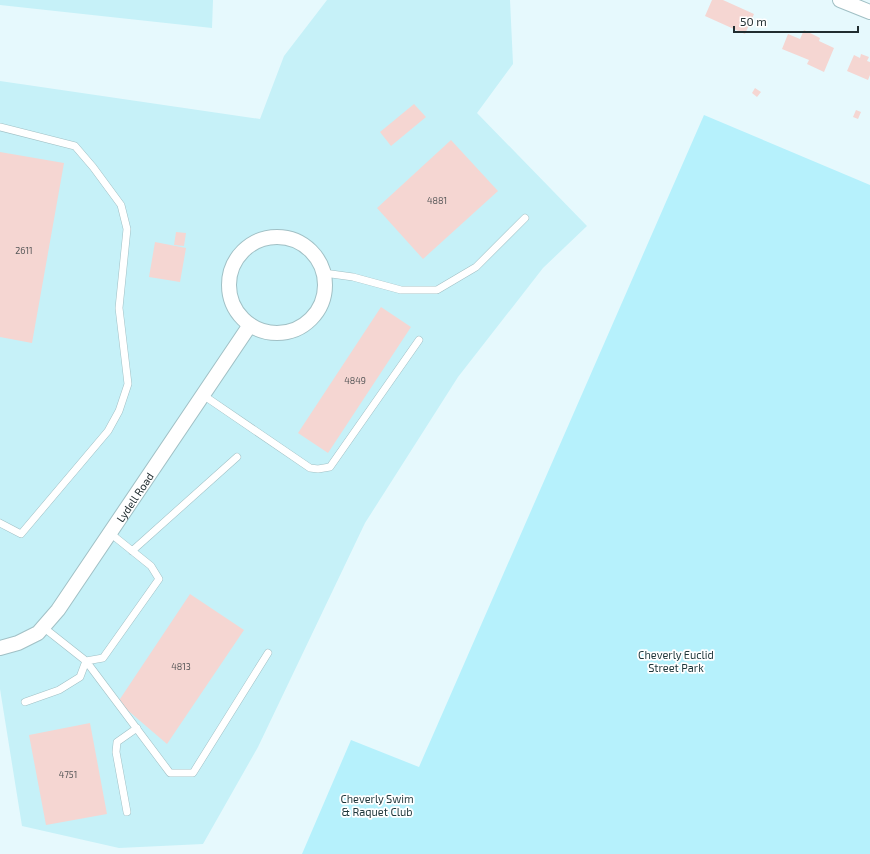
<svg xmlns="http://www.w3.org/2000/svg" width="870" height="854" font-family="'Exo 2',sans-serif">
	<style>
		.built { fill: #c6f1f8 }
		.green { fill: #b6f1fc }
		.building { fill: #f5d6d2 }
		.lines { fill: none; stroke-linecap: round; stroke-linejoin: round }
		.service-casing { stroke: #a1c0c5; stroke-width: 8 }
		.minor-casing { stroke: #a1c0c5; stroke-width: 16 }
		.service { stroke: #fff; stroke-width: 7 }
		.minor { stroke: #fff; stroke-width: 14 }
		.labels { text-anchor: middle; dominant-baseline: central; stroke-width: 3.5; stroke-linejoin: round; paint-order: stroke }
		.number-label { font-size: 9px; fill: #565758 }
		.street-label { font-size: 11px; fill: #212d30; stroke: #fff }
		.park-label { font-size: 11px; fill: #1e363a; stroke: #fff }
	</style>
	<rect width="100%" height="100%" fill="#e6f9fd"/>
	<!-- built -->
	<path class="built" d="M0,0H213L212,28L0,5Z
		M327,0H510L513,64L477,113L587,226L543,268L458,377L365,523L258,747L203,844L119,848L22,826L0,689V81L260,119L284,56Z"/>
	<!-- green -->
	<path class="green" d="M704,115L870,185V854H302L351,740L419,767Z"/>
	<!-- building -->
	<path class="building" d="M712,0H723L754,14L745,34L705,16Z
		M804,30L820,38L819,41L834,48L824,72L807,64L809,60L782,49L788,34L800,39Z
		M861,54L869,57L867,61L870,62V75L868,80L847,71L854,55L860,58Z
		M755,88L761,92L757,97L752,93Z
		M414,104L426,117L391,146L380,132Z
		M856,110L861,112L858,119L853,117Z
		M451,140L498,191L423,259L377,208Z
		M0,152L64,163L32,343L0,337Z
		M176,232L186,233L184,246L174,245Z
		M155,242L186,248L180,282L149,277Z
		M381,307L411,327L328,453L298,433Z
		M190,594L244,630L167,744L118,702Z
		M90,723L107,814L46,825L29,735Z"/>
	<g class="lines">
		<defs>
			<path id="service" d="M0,127L75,146L93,167L121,205L127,229L119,308L128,384L119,411L108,431L21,534L0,523
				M324,273L353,277L401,290H437L476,267L525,218
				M203,395L310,468L318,469L330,467L419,340
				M132,551L237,457
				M43,627L86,661L103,658L159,579L151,566L110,533
				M25,702L59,690L80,677L86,661L170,773H193L268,653
				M127,812L116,752L117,742L137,728"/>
			<g id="minor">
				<path d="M840,0L870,12"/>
				<circle cx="277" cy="285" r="48"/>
				<path id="s1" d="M0,648L18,643L38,633L58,610L250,325"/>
			</g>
		</defs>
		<!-- service casing -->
		<use href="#service" class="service-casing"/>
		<!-- minor casing -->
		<use href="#minor" class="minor-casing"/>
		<!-- service -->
		<use href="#service" class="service"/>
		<!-- minor -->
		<use href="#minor" class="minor"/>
	</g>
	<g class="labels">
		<!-- number labels -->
		<g class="number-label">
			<text x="437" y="200">4881</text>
			<text x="24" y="250">2611</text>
			<text x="355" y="380">4849</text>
			<text x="181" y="666">4813</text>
			<text x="68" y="774">4751</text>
		</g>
		<!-- street labels -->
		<g class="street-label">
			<text stroke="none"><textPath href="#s1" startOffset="208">Lydell Road</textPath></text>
		</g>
		<!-- park labels -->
		<g class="park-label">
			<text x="676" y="654">Cheverly Euclid<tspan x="676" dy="13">Street Park</tspan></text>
			<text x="377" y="798">Cheverly Swim<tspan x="377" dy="13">&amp; Raquet Club</tspan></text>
		</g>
	</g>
	<!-- scale -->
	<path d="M734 26v6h124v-6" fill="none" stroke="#212d30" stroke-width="2"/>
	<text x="740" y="26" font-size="12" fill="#212d30" stroke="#ffffff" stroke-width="3" paint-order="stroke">50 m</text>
</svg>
